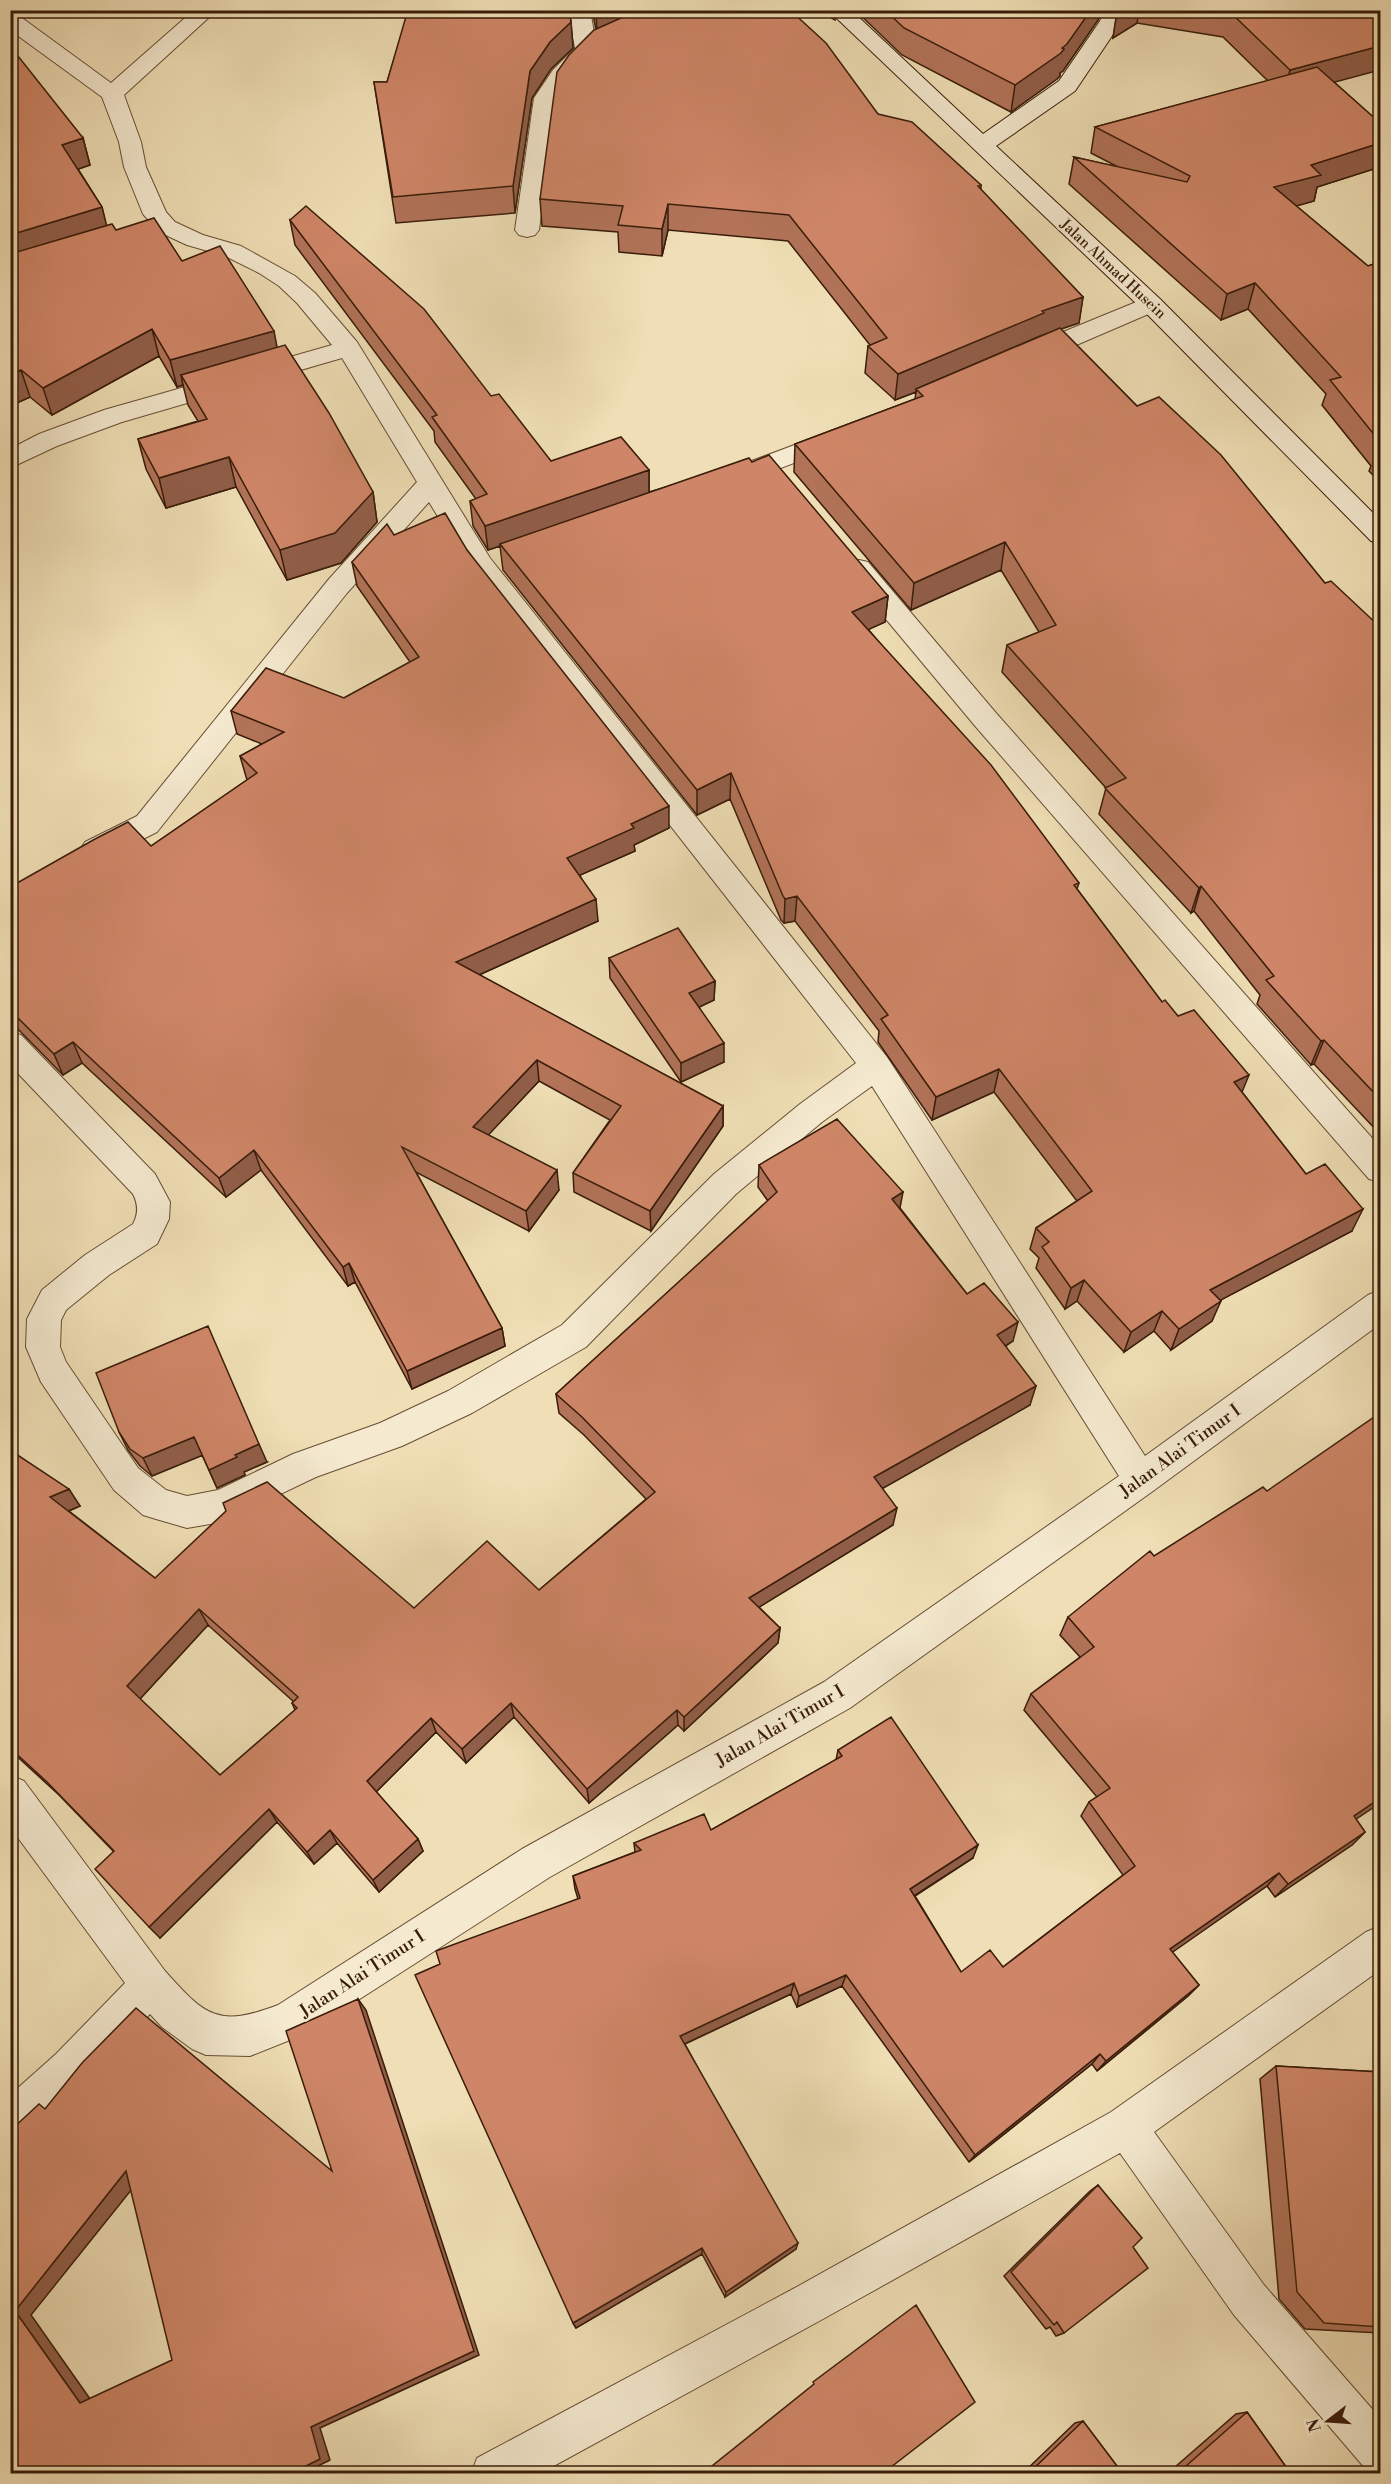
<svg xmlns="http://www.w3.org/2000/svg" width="1391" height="2484" font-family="'Libre Bodoni',serif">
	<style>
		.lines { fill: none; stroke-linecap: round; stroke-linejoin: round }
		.street-casing { stroke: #674d34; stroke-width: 2 }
		.secondary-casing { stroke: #391c09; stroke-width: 2 }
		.street { fill: #f5ead0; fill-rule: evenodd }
		.secondary { fill: #f5ead0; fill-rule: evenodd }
		.wall { fill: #b27359; stroke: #391c09; stroke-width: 1.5; fill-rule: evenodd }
		.shaded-wall { fill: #915e49; stroke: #391c09; stroke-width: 1.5 }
		.building { fill: #cf8668; stroke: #391c09; stroke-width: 1.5; fill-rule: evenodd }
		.labels { text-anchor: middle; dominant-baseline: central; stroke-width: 5; stroke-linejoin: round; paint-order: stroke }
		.far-street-label { font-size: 15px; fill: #391c09; stroke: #f5ead0 }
		.street-label { font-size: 18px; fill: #391c09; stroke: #f5ead0 }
	</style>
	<rect width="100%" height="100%" fill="#f0dfb6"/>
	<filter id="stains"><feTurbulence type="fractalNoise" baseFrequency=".00333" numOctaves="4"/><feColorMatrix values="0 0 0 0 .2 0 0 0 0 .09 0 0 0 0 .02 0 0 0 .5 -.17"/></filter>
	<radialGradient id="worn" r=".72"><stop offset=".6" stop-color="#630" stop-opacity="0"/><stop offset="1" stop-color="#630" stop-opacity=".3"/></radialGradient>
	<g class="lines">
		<defs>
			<path id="street" d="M194,10H217L124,95L141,142L146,167L166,212L175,222L203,235L241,246L295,276L315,293L357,342L490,558L887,1057L1145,1456L1368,1295L1380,1290V1324L1153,1491L850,1708L550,1877L305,2034L250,2056L206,2055L192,2049L162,2027L150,2014L84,2082L25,2138L10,2143V2095L56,2054L125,1983L10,1827V1775L24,1781L165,1971C205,2016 218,2028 278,2005L522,1849L824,1682L1119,1476L872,1086L822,1122L736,1194L586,1347L472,1413L402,1446L316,1477L222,1522L187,1528L156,1519L143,1515L114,1490L41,1382L26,1347L27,1319L42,1290L85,1255L133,1224C139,1213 138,1204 133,1194L10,1065V1032L21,1035L155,1174L170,1202L169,1219L157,1244L109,1275L66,1310L61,1320L60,1347L66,1362L138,1468L166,1490L187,1496L218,1490L293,1454L380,1423L448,1391L562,1325L714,1174L800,1104L856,1063L472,572L429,502L347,593L157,832L105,858L95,861L85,858L80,850L85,842L137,816L329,579L417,482L342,358L122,422L57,446L10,468V449L39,434L104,410L332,345L297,303L279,286L259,273L225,256L187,245L159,232L143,214L124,167L119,142L102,97L10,30V14L18,15L111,83Z
				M568,10H590L597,50L569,80L556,98L539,230L535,235L527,237L519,235L515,230L534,98L553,70L575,48Z
				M1151,296L1160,299L1163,304L1160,309L1037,362L1028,364L1019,362L1016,356L1019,350Z
				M837,429L846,431L850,437L846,443L734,486L725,483L721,477L725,471Z
				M859,560L868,562L996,713L1380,1147V1182L1369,1179L976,727L850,576L846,569L850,562Z
				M1380,1926V1970L1154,2132L1264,2285L1380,2418V2473L1364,2467L1234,2315L1120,2153L823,2319L539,2474H471L477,2458L793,2289L1111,2112L1366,1932Z"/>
			<path id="secondary" d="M828,10H851L983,134L1059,81L1100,21L1104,10H1126L1122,21L1075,91L996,146L1160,299L1380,520V544L1371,541L1142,309Z"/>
		</defs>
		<!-- street casing -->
		<use href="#street" class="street-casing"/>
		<!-- secondary casing -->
		<use href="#secondary" class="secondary-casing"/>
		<!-- street -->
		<use href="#street" class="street"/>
		<!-- secondary -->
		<use href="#secondary" class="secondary"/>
	</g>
	<!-- wall -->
	<path class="wall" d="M407,10H569L571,22L573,48L551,69L532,98L515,213L396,223L374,82H387L408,13Z
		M592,10H790L878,114L981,185V190L1083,297L1079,323L1061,329L1137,406L1325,583L1380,627V1134L1314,1064L1311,1065L1257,1004L1260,995L1194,911L1191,913L1099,814L1106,788L1002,672L1007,645L1039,632L1001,570L911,610L794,472L795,444L915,399L916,392L895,400L865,373L868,346L870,345L788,241L668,230L662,256L619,252L618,232L542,226L540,199L596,30Z
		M817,10H836L835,20Z
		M855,10H1102L1098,20L1063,71L1060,73V76L1057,79L1011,112L902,55Z
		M1119,10H1380L1334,82L1380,123V167L1317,187L1314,201L1296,206L1368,266L1380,262V482L1369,471L1371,466L1322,405L1326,394L1248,309L1221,320L1069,184L1074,157L1118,167L1091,153L1095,127L1268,81L1223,37L1137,23L1113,38L1117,12Z
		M83,138L90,165L78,169L102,207L106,226L182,261L277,347L373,492L377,522L341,563L287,580L236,487L166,508L146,469L138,439L198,421L188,405L183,385L177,387L159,356L52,415L30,397L10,406Z
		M290,220L491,396L551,461L649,470V492L752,462L888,596L885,622L868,629L1079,883L1077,889L1162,1002L1178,1016L1242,1092L1306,1174L1352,1231L1220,1300L1212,1321L1171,1350L1154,1331L1124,1352L1077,1301L1065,1309L1036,1268L1039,1258L1030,1249L1036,1228L1077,1201L994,1092L932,1120L878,1042L879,1031L795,921L784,923L781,920L730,799L697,815L503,570L500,546L488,550L473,526L470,501L476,499L435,442L434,431L295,245Z
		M394,535L467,550L669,828L634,845L635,851L580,875L598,921L479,975L723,1106V1126L651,1231L574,1192L573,1173L610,1120L539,1081L488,1135L559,1190L529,1231L416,1172L502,1328L505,1346L412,1389L355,1282L348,1286L261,1170L226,1197L82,1063L63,1075L10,1021V887L151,846L247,780L240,756L262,744L237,734L231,711L344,698L410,662L357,586L352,562Z
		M609,958L715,981L714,1000L699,1007L724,1062L681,1082L610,978Z
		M759,1165L900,1208L967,1294L1013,1341L1006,1346L1030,1405L882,1488L893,1525L759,1607L780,1628L778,1643L684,1731L678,1725L589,1803L514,1717L466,1763L436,1732L376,1792L418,1839L423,1851L379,1892L337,1843L314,1864L277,1822L160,1938L113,1851L59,1795L10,1750V1450L80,1506L69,1511L155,1578L414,1608L539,1590L646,1499L584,1435L559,1413L556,1394L768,1201L758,1187ZM208,1625L294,1702L292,1703L295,1710L220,1775L140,1699Z
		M119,1432L267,1462L244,1472L245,1475L217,1488L202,1455L152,1476L140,1466L128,1450Z
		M1068,1617L1356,1819L1365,1832L1352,1845L1275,1897L1267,1886L1172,1952L1199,1985L1188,1996L1097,2071L1092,2064L969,2162L842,1986L797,2007L791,1994L685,2044L796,2249L725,2297L702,2254L576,2328L573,2323L440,1964L578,1899L575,1889L573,1876L635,1852L634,1843L711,1830L836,1760L838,1750L973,1858L915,1896L961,1972L1003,1967L1123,1875L1081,1816L1089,1802L1097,1797L1024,1710L1031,1694L1080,1657L1060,1635Z
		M1276,2066L1380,2072V2333L1305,2329L1279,2299L1260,2079Z
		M1098,2185L1133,2247L1064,2333L1056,2336L1050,2327L1046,2329L1004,2276L1090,2191Z
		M1247,2412L1291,2474H1167L1236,2414Z
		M1083,2421L1123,2474H1022L1075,2423Z"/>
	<!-- shaded-wall -->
	<path class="shaded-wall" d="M596,10H649L597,35Z
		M1091,10H1102L1098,20L1063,71L1060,73V76L1057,79L1011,112L1015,85Z
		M1120,10H1139L1137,23L1113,38L1117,12Z
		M571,22L573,48L551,69L532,98L515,213L513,186L530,71L550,42Z
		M1380,46V70L1283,96L1290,70Z
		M83,138L90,165L70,172L62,145Z
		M1380,143V167L1317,187L1314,201L1267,214L1274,187L1311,165Z
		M668,204V230L662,256V229Z
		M102,207L109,235L10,265V235Z
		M1255,283L1248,309L1221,320L1227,294Z
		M1083,297L1079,323L1040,336L916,389V392L895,400L898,374L1042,311Z
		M152,329L159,356L52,415L43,388Z
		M274,331L279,358L181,375L183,385L177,387L170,360Z
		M21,370L30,397L10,406V375Z
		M229,457L236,487L166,508L159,478Z
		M649,470V495L500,544V546L488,550L485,526Z
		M373,492L377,522L341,563L287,580L280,550Z
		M1005,542L1001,570L911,610L914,583Z
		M888,596L885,622L850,638L852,612Z
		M731,773L730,799L697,815V790Z
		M669,806V828L634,845L635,851L569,880L567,858L631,824Z
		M1201,886L1194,911L1191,913L1199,888Z
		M797,896L795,921L784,923L785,899Z
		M596,899L598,921L459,984L456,962Z
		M715,981L714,1000L689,1012V993Z
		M1324,1040L1314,1064L1311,1065L1321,1041Z
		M73,1042L82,1063L63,1075L54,1054Z
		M724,1043V1062L681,1082V1063Z
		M537,1060L539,1081L477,1147L473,1127Z
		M999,1069L994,1092L932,1120L936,1097Z
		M1249,1075L1240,1097L1234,1082Z
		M723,1106V1126L651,1231L650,1211Z
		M254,1150L261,1170L226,1197L219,1178Z
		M557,1170L559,1190L529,1231L526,1211Z
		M903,1192L899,1213L892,1199Z
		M1363,1209L1352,1231L1202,1310L1210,1290Z
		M349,1263L355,1282L348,1286L343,1267Z
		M1084,1280L1077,1301L1065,1309L1071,1288Z
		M1221,1301L1212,1321L1171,1350L1179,1329Z
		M1162,1311L1154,1331L1124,1352L1131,1332Z
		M1018,1322L1013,1341L992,1354L997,1335Z
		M502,1328L505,1346L412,1389L407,1371Z
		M1036,1386L1030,1405L871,1495L874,1477Z
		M194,1437L203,1455L152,1476L143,1458Z
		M259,1444L267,1462L244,1472L245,1475L217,1488L209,1470L235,1455Z
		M69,1489L80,1506L61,1514L50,1497Z
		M897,1508L893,1525L748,1614L749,1598Z
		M199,1609L208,1625L138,1701L127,1686Z
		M780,1628L778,1643L684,1731V1717Z
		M511,1703L514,1717L466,1763L462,1749Z
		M677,1710L678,1725L589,1803L587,1789Z
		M431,1718L436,1732L373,1795L367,1781Z
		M1380,1798V1803L1340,1830L1354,1816Z
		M269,1809L277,1822L160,1938L149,1927Z
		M330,1830L337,1843L314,1864L307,1852Z
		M1365,1832L1352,1845L1275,1897L1288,1884Z
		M418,1839L423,1851L379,1892L373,1880Z
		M978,1845L973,1858L906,1901L910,1889Z
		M1279,1873L1267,1886L1160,1961L1170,1949Z
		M846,1975L842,1986L797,2007L799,1996Z
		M794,1983L791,1994L680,2046V2036Z
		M1199,1985L1188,1996L1097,2071L1106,2061Z
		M358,1999L366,2010L479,2355L320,2428L330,2460L302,2474H290L311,2427Z
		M1100,2054L1092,2064L969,2162L975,2155Z
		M10,2082L15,2087L10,2092Z
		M126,2171L140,2179L31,2315L95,2406L80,2403L15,2311Z
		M798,2243L796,2249L725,2297L726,2292Z
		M702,2248V2254L576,2328L573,2323Z"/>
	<!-- building -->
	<path class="building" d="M408,10H569L571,22L550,42L530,71L513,186L393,197L374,82H387L405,20Z
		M639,10H790L826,43L878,114L912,122L981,185L978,186L1083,297L1042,311L1044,313L898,374L868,346L887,338L789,215L668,204L662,229L618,225L623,206L540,199L557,72L569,55L594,30Z
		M885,10H1091L1067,44L1062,48L1064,49L1061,53L1015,85L904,28Z
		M1228,10H1380V46L1290,70Z
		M10,46L83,138L62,145L102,207L10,235Z
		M1317,67L1380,123V143L1311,165L1321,175L1274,187L1368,266L1380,262V442L1330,380L1341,377L1255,283L1227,294L1074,157L1187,182L1190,176L1095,127Z
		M306,206L424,309L491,396L499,394L551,461L621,437L649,470L485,526L470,501L487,494L432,417L437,415L290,220Z
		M154,218L182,261L220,246L274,331L170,360L152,329L43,388L21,370L10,375V254L112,224L116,230Z
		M1060,328L1137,406L1159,397L1221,455L1325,583L1331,581L1380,627V1099L1324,1040L1321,1041L1266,980L1274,976L1201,886L1199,888L1105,788L1126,778L1007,645L1056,625L1005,542L914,583L795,444L923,396L916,389Z
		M285,345L329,413L373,492L335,533L280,550L229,457L159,478L138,439L207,419L181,375Z
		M769,455L888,596L852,612L991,765L1079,883L1074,885L1162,1002L1165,1000L1178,1016L1194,1010L1249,1075L1234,1082L1306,1174L1325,1164L1363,1209L1210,1290L1221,1301L1179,1329L1162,1311L1131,1332L1084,1280L1071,1288L1042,1247L1049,1242L1036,1228L1092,1191L999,1069L936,1097L881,1019L888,1015L797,896L785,899L783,896L731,773L697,790L500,544L749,458L752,462Z
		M445,513L467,550L669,806L631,824L634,828L567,858L596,899L456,962L723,1106L650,1211L573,1173L621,1106L537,1060L473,1127L557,1170L526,1211L402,1147L502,1328L407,1371L349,1263L343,1267L254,1150L219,1178L73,1042L54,1054L10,1010V887L95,839L128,822L151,846L257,773L240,756L284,732L231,711L266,668L344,698L419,657L352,562L387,524L394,535Z
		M678,928L715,981L689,993L724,1043L681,1063L609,958Z
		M837,1119L903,1192L892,1199L967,1294L984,1283L1018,1322L997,1335L1036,1386L874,1477L897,1508L749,1598L780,1628L684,1717L677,1710L587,1789L511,1703L462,1749L431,1718L367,1781L418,1839L373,1880L330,1830L307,1852L269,1809L149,1927L95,1869L114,1851L47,1782L10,1748V1450L69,1489L50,1497L155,1578L226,1511L223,1503L267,1482L414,1608L487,1541L539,1590L655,1492L582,1417L556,1394L777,1192L759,1165ZM199,1609L298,1697L292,1703L297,1708L220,1775L127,1686Z
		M208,1326L259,1444L235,1455L237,1457L209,1470L194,1437L143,1458L130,1449L119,1432L96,1373Z
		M1380,1413V1798L1354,1816L1365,1832L1288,1884L1279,1873L1170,1949L1199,1985L1106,2061L1100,2054L975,2155L846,1975L799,1996L794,1983L680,2036L798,2243L726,2292L702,2248L573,2323L415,1975L440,1964L436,1951L580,1898L573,1876L641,1850L634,1843L704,1814L711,1830L842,1756L838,1750L891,1717L978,1845L910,1889L961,1972L990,1950L1003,1967L1135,1866L1089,1802L1110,1788L1031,1694L1094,1647L1068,1617L1150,1551L1154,1556L1263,1487L1267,1491Z
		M358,1999L474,2351L311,2427L320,2459L290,2474H10V2131L39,2104L45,2109L82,2063L136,2008L332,2171L286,2031ZM126,2171L172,2360L80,2403L15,2311Z
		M1276,2066L1380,2072V2327L1324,2323L1297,2292Z
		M1098,2185L1142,2238L1133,2247L1148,2268L1064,2333L1057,2322L1054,2325L1011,2272Z
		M916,2305L975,2402L882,2474H702L814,2384L813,2382Z
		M1247,2412L1291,2474H1177Z
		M1083,2421L1123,2474H1028Z"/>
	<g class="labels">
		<!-- far-street labels -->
		<g class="far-street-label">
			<text transform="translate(1113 269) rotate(43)">Jalan Ahmad Husein</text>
		</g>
		<!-- street labels -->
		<g class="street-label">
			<text transform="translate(1180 1451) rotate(-36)">Jalan Alai Timur I</text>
			<text transform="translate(780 1726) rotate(-30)">Jalan Alai Timur I</text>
			<text transform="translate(362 1974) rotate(-33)">Jalan Alai Timur I</text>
		</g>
	</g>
	<!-- margin -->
	<rect width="1391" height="2484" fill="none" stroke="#f0dfb6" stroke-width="36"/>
	<rect x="12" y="12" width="1367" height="2460" fill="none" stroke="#391c09" stroke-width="3"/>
	<rect x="18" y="18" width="1355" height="2448" fill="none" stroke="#391c09" stroke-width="1.5"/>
	<!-- north arrow -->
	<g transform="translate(1328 2421) rotate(253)" stroke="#f5ead0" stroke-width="4.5" paint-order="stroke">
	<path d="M0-4.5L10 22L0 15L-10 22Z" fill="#391c09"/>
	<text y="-9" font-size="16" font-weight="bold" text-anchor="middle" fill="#391c09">N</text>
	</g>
	<rect width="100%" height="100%" filter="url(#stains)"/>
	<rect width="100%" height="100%" fill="url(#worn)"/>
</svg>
